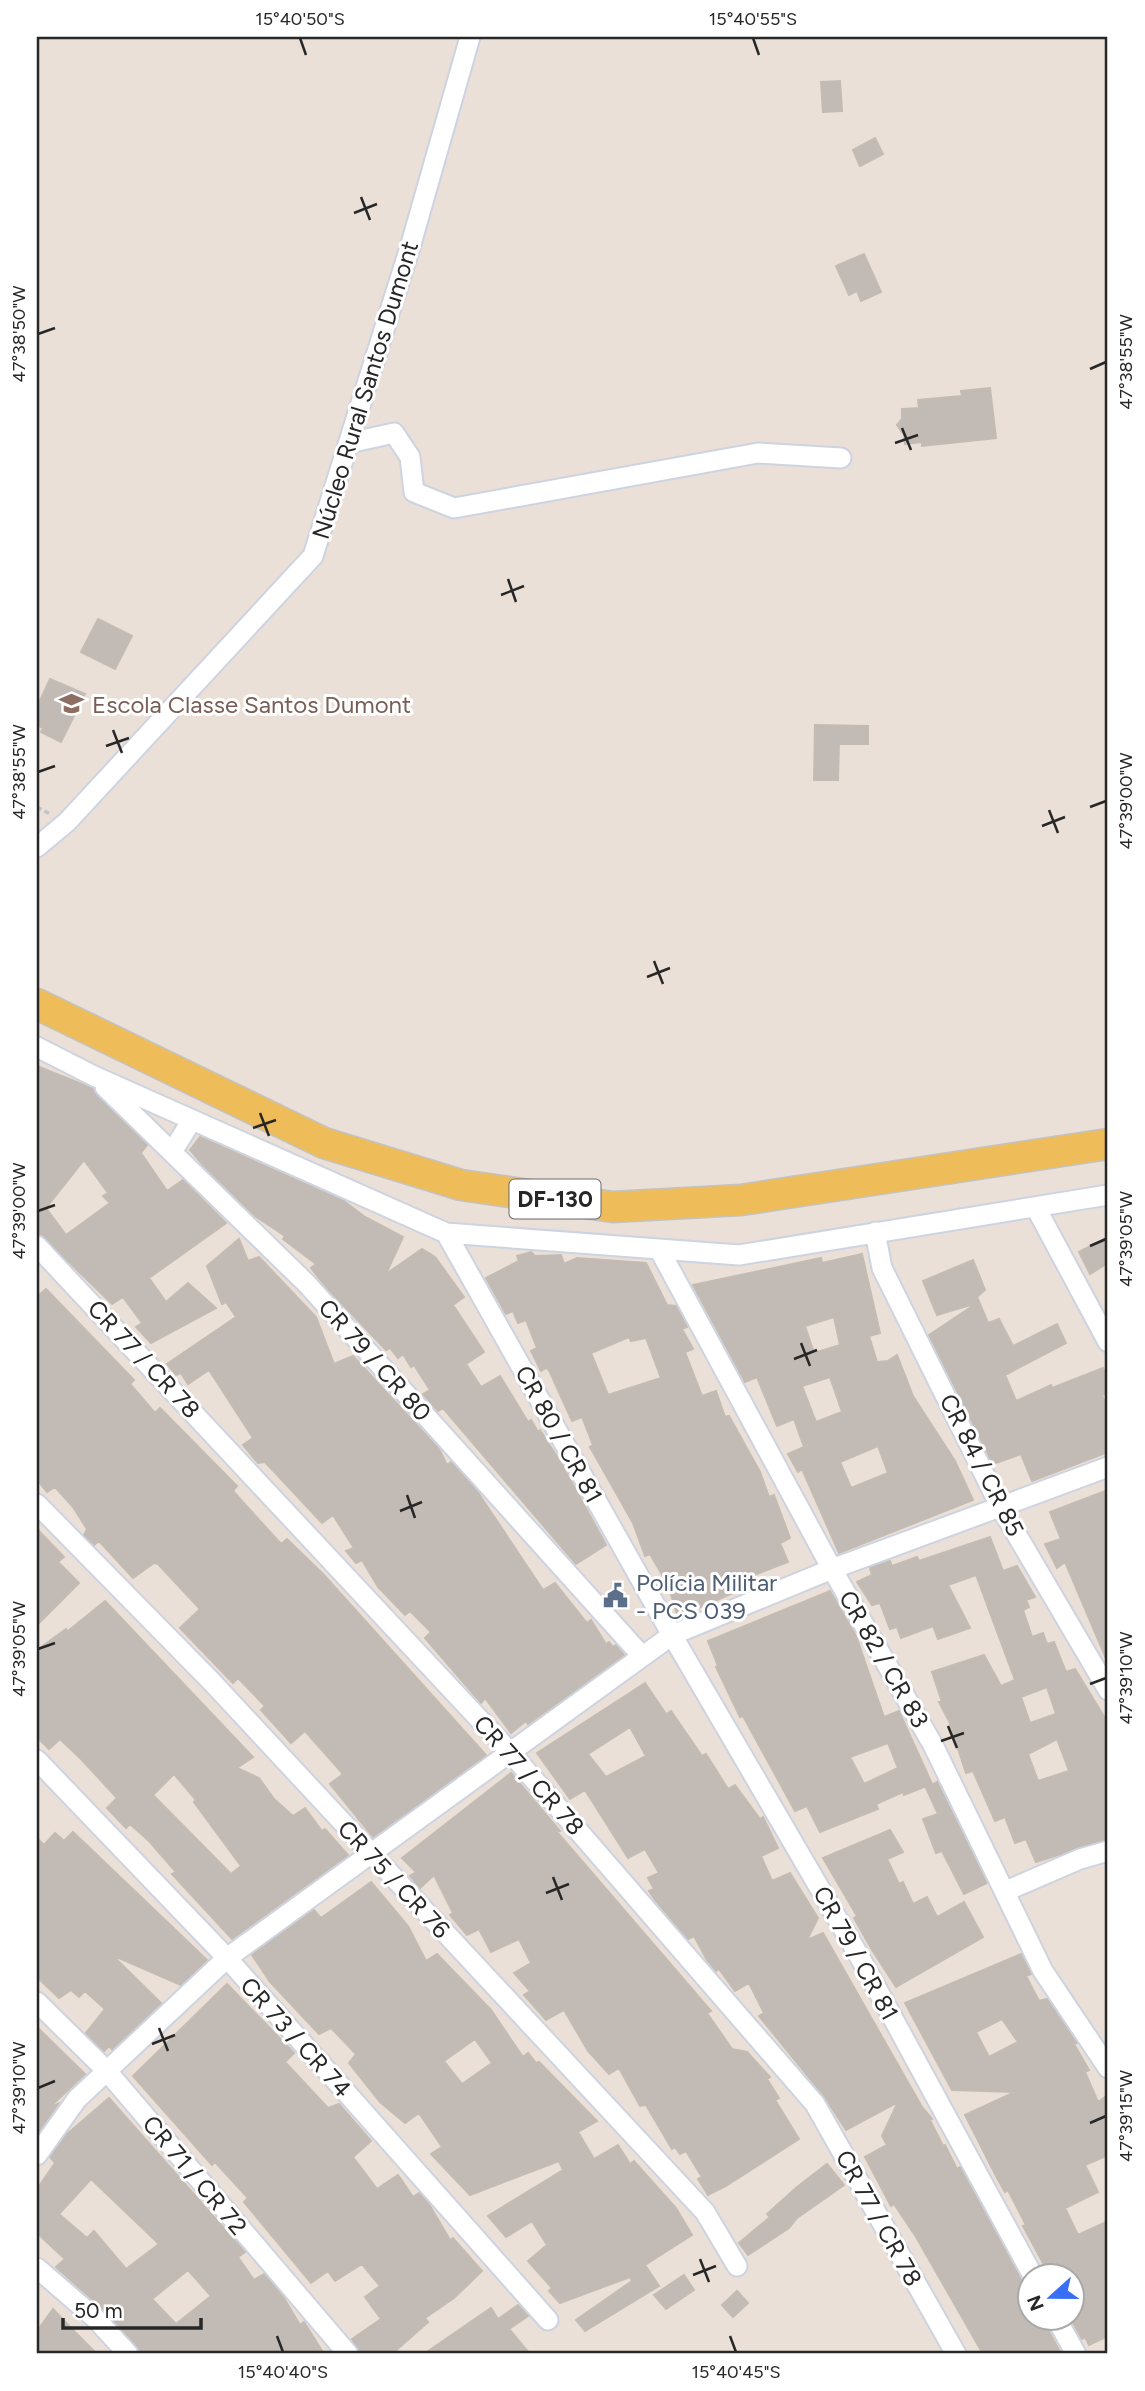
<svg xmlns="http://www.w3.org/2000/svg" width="1145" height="2391" font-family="Figtree,sans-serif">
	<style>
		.building { fill: #c2bab5; stroke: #c4bcb2; stroke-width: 2; fill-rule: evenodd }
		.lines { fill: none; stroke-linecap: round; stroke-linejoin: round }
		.street-casing { stroke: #cdd3e0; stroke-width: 23 }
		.primary-casing { stroke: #c3c3c3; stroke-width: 33 }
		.path { stroke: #c3c3c3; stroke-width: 3.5; stroke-dasharray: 5 3.5; stroke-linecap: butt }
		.street { stroke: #fff; stroke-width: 19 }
		.primary { stroke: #eebc59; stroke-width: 30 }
		.ticks { fill: none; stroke: #272727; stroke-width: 2.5 }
		.labels { text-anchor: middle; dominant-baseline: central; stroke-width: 6; stroke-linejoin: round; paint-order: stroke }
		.shield { fill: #fff; stroke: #686868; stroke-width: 2 }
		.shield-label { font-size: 23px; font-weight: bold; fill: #272727 }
		.street-label { font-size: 24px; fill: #272727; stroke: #fff }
		.education-label { font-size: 24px; fill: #785e54; stroke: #fff; text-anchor: start }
		.service-label { font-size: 24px; fill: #4e5e75; stroke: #fff; text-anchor: start }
		.neatline { fill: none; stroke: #272727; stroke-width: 2.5 }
		.ticks-label { font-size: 18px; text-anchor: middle; fill: #272727 }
	</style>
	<rect width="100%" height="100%" fill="#eae0d8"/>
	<!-- building -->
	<path class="building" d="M840,81L842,111L823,112L821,82Z
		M875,138L883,154L860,166L853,150Z
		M864,254L881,292L861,301L857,291L849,295L836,266Z
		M990,388L996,438L922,446V442L905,444L904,435L897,425L902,419V409L919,408L918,400L962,396L961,391Z
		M98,619L132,636L115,669L81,652Z
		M50,679L85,694L61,742L41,732L43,728L37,725V707Z
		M815,725L868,726V744H839L838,780H814Z
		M37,1066L92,1088L147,1145L141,1153L167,1191L183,1180L226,1223L149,1278L166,1302L188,1283L216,1308L151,1343L136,1327L142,1323L123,1297L112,1304L37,1231ZM84,1160L108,1193L103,1196L110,1203L66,1235L46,1208Z
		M200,1137L344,1201L365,1217L403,1237L386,1274L422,1249L435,1257L464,1297L453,1305L484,1352L466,1364L481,1387L500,1376L528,1422L531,1420L538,1432L540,1430L563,1466L606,1545L576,1564L443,1408L438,1411L423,1394L430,1390L414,1365L411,1367L403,1354L398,1358L390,1348L386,1350L326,1287L311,1268L316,1264L283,1239L285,1236L255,1216L203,1165L190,1150Z
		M1108,1237V1263L1090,1274L1079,1252Z
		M239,1239L248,1261L259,1257L316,1317L334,1364L353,1356L439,1449L447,1465L451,1462L477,1491L543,1590L555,1583L587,1623L591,1620L606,1644L609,1642L613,1647L616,1645L624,1655L528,1724L526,1721L511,1733L485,1698L481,1703L425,1638L431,1632L410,1611L405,1615L378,1587L362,1560L356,1563L346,1551L354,1548L333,1515L322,1523L265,1462L258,1463L243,1445L253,1438L209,1370L188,1384L181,1373L176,1375L167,1364L236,1317L226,1302L222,1304L207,1266Z
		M531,1252L535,1256L561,1255L564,1264L577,1258L646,1263L667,1305L676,1306L687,1327L682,1329L693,1349L685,1352L702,1396L716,1391L725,1417L729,1416L760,1472L769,1497L774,1495L790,1538L780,1543L788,1562L744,1579L747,1587L678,1617L668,1585L650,1554L645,1556L633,1523L590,1447L593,1445L582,1417L572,1421L549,1370L546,1368L541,1371L531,1351L537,1348L526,1320L518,1323L513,1311L506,1314L486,1278L519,1261L517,1256ZM629,1337L631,1341L646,1338L661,1378L608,1395L591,1353Z
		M862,1254L880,1333L869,1336L877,1362L888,1361L897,1355L913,1396L955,1461L973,1500L839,1553L802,1469L798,1472L788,1454L804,1447L794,1419L777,1426L757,1377L745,1382L693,1285L821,1258L822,1263ZM834,1317L840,1345L814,1353L805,1326ZM830,1377L842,1412L816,1422L802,1386ZM878,1446L888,1473L851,1488L840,1462Z
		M973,1260L985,1290L977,1297L988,1323L999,1319L1013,1346L1057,1324L1066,1343L1005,1375L1016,1401L1051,1385L1052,1388L1103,1368L1108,1378V1393L1102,1395L1108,1409V1452L1032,1481L1021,1454L993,1464L929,1335L977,1303L937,1315L923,1281Z
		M46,1289L134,1380L130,1384L155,1413L160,1408L237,1486L233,1491L281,1544L287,1539L324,1575L486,1755L373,1837L330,1784L343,1774L305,1731L291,1743L261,1710L265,1706L238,1678L233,1683L180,1628L200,1609L158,1564L154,1563L133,1578L99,1541L94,1545L84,1535L87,1529L73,1507L55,1487L47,1492L37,1480V1297Z
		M1108,1490V1663L1065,1562L1057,1568L1045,1544L1061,1539L1050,1512Z
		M37,1529L64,1557L58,1562L79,1583L37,1625Z
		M990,1537L1003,1571L1017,1566L1035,1597L1026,1600L1029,1607L1023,1610L1032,1637L1043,1633L1047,1644L1054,1642L1066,1672L1075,1669L1108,1723V1839L1036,1862L1026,1839L1015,1843L1005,1817L995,1821L973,1771L966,1773L949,1721L939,1702H942L932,1672L984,1655L1001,1686L1015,1680L976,1575L948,1585L970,1628L938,1639L933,1626L901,1638L897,1627L890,1629L880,1603L872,1605L857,1582L872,1575L870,1568L890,1561L892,1566L917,1557L919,1561ZM1047,1687L1056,1714L1030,1723L1021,1697ZM1057,1739L1069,1771L1038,1781L1028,1754Z
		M830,1591L856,1636L884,1717L899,1711L932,1784L904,1795L903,1792L876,1804L878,1809L820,1832L807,1806L795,1811L743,1716L740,1717L716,1667L718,1666L708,1641ZM888,1743L898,1768L864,1784L850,1757Z
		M105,1601L253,1757L237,1768L259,1778L274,1799L293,1816L305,1808L322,1831L325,1829L348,1855L232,1939L172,1874L176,1872L149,1841L130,1824L126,1828L107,1808L117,1798L81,1759L60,1739L49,1749L37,1737V1650L66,1629L68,1631ZM174,1774L196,1800L194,1802L241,1866L231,1874L153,1795Z
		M645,1683L666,1714L671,1711L702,1756L706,1754L728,1789L735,1785L760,1819L763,1817L778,1848L761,1856L772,1881L790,1873L818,1918L807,1940L823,1933L922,2107L932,2119L930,2120L943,2146L945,2145L957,2169L960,2167L1030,2296V2318H1042L1061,2354H983L916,2237L894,2204L891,2206L865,2157L887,2145L882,2136L898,2102L846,2130L824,2096L759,2016L764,2013L749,1983L735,1991L719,1969L716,1971L707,1960L694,1936L688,1939L655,1900L649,1891L654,1889L648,1878L659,1873L645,1849L628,1858L585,1790L570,1799L537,1753ZM630,1727L646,1756L606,1777L588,1754Z
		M511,1773L560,1831L557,1832L711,2011L707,2013L732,2049L747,2052L770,2077L767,2079L779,2098L775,2100L799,2139L726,2186L708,2195L698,2179L702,2177L686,2151L680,2154L675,2147L672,2149L646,2105L640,2106L619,2068L609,2074L588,2051L564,2010L546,2020L524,1995L530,1991L514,1973L531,1963L519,1939L491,1952L479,1929L467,1935L450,1915L453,1913L434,1875L420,1888L410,1876L416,1872L402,1858Z
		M937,1782L987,1883L964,1894L942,1851L936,1853L923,1819L938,1814L926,1788Z
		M890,1830L903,1852L887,1859L899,1884L903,1882L913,1904L927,1897L937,1917L964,1902L983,1937L896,1987L872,1950L854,1918L857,1916L823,1858Z
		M73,1832L207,1960L181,1985L112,1955L161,2003L112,2049L109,2046L104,2051L86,2033L105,2009L85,1991L79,1997L71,1990L59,1998L37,1977V1838L44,1845L55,1833L64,1841Z
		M371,1882L408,1926L426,1961L437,1954L491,2010L523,2057L528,2053L536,2063L539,2062L597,2121L578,2132L594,2159L618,2145L630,2164L634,2161L676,2208L692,2235L645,2265L659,2286L585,2331L576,2320L632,2281L630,2277L560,2303L549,2291L552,2288L528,2261L547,2245L532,2221L506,2237L488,2216L563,2170L559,2161L470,2195L431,2154L442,2147L419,2113L405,2123L380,2102L349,2063L356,2054L331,2028L319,2034L270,1982L252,1955L314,1910L321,1918ZM475,2039L492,2063L462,2084L444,2061Z
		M1021,1954L1031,1974L1026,1976L1039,2001L1047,1999L1077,2043L1074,2044L1089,2070L1085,2072L1098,2102L1108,2095V2155L1085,2165L1098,2192L1065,2208L1078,2235L1108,2221V2336L1089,2345L1085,2337L1082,2339L1072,2321V2276H1050L1023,2226L1026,2225L1008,2190L1005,2192L997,2178L965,2115L1015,2092L952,2090L905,2003ZM1002,2019L1018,2042L989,2057L976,2032Z
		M227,1984L294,2053L285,2062L328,2108L339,2104L371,2141L353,2157L377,2189L398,2175L413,2197L419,2193L429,2204L450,2240L453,2238L482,2271L454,2298L425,2318L428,2322L392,2354H360L352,2339L381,2319L365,2297L380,2286L362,2264L335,2281L328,2271L311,2283L244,2202L248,2198L215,2162L212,2165L133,2076Z
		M37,2027L85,2074L49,2108L58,2104L37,2134Z
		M109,2098L245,2252L238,2257L254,2280L264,2274L284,2298L300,2325L304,2322L324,2354H143L105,2311L56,2267L65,2259L37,2233V2189L55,2163L50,2157L66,2135ZM91,2179L159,2244L126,2269L94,2231L87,2238L59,2214ZM188,2270L211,2296L176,2324L152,2299Z
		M827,2164L844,2185L797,2218L789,2228L748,2255L739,2243L770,2217L767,2214L797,2187Z
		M684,2275L694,2290L666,2309L654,2295Z
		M737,2291L748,2303L733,2317L722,2305Z
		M518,2305L528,2316L509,2329L530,2354H424L491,2308L498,2319Z
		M53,2309L73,2330L97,2354H37V2331Z"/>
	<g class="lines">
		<defs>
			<path id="street" d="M349,443L394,433L410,457L414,492L454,508L758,453L841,458
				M37,847L67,822L313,556L411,244L470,37
				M37,1047L94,1076L446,1233L739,1255L1108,1195
				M105,1087L307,1284L642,1656
				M172,1152L192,1120
				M1036,1208L1108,1342
				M875,1232L882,1268L1001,1508L1108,1690
				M446,1233L672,1635L858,1954L1033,2276
				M37,1246L510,1752L815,2104L956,2354
				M659,1249L832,1569L933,1745L1043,1971L1108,2068
				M37,1504L211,1681L705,2212L737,2266
				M37,1760L227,1958L548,2320
				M1006,1891L1080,1859L1108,1851
				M37,2002L106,2070L348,2354
				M37,2155L77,2099L227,1958L672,1635L832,1569L1108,1467
				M37,2268L96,2319L128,2354
				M1056,2318L1076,2354"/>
			<path id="primary" d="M37,1004L324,1143L461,1185L613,1207L741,1200L1108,1144"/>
		</defs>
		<!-- street casing -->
		<use href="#street" class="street-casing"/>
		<!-- primary casing -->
		<use href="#primary" class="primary-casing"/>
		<!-- path -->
		<path class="path" d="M37,807L50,814"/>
		<!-- street -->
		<use href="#street" class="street"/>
		<!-- primary -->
		<use href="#primary" class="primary"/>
	</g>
	<!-- ticks -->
	<path class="ticks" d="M300,38L306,55M753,38L759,55M361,197L370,220M354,213L377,204M38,334L55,328M1090,369L1106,362M902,428L911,450M895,443L918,435M508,579L516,602M501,595L524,586M113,730L122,753M106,746L129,738M38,772L55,766M1090,807L1106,801M1049,810L1058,833M1042,826L1065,817M654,961L663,984M647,977L670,968M260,1113L269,1136M253,1128L276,1120M38,1211L55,1205M1090,1246L1106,1239M801,1343L810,1366M794,1359L817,1350M407,1495L415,1518M400,1511L422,1502M38,1649L55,1643M1090,1684L1106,1678M948,1726L957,1748M941,1741L964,1733M553,1877L562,1900M546,1893L569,1884M159,2028L168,2051M152,2044L175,2035M38,2088L55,2081M1090,2123L1106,2116M700,2259L709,2282M693,2275L716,2266M277,2336L283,2352M730,2336L736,2352"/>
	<!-- icons -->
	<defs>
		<symbol id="school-bare" viewBox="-9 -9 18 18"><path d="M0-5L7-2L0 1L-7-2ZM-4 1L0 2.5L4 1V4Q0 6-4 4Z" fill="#8d6e63" stroke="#fff" stroke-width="2.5" paint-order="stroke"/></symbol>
		<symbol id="civic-bare" viewBox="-9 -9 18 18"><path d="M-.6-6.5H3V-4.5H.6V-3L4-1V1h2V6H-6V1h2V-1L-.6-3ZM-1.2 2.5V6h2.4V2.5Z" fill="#5c6f8a" stroke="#fff" stroke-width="2.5" paint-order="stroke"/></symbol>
	</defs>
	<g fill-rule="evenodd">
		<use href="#school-bare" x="54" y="686" width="35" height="35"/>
		<use href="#civic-bare" x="598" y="1578" width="35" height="35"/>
	</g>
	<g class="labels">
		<!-- shield labels -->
		<rect class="shield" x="509.5" y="1179.5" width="91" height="39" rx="5"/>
		<g class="shield-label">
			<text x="555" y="1199">DF-130</text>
		</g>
		<!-- street labels -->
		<g class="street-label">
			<text transform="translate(365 390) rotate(-73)">Núcleo Rural Santos Dumont</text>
			<text transform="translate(144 1359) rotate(47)">CR 77 / CR 78</text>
			<text transform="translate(375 1360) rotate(48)">CR 79 / CR 80</text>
			<text transform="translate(559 1434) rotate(61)">CR 80 / CR 81</text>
			<text transform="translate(982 1465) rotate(63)">CR 84 / CR 85</text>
			<text transform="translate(884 1659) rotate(60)">CR 82 / CR 83</text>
			<text transform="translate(529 1775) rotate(48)">CR 77 / CR 78</text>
			<text transform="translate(394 1879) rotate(47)">CR 75 / CR 76</text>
			<text transform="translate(856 1953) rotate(61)">CR 79 / CR 81</text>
			<text transform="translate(296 2037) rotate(48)">CR 73 / CR 74</text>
			<text transform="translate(195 2175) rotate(50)">CR 71 / CR 72</text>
			<text transform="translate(879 2218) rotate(61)">CR 77 / CR 78</text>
		</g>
		<!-- education labels -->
		<g class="education-label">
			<text x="92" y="704">Escola Classe Santos Dumont</text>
		</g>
		<!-- service labels -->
		<g class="service-label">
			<text x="636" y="1582">Polícia Militar<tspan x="636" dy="28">- PCS 039</tspan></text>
		</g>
	</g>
	<!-- border -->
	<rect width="1145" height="2391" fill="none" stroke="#ffffff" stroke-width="77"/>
	<!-- north arrow -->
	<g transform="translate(1051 2297) rotate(249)"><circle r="33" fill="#ffffff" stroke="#a9a9a9" stroke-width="2"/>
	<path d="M0-5L12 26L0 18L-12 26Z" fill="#386ff6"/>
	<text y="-10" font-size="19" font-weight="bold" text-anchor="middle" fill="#272727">N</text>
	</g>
	<!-- scale -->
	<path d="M63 2318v10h138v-10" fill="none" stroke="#272727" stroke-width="3.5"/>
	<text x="74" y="2318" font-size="21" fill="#272727" stroke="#ffffff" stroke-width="5" paint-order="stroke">50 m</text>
	<rect x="38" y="38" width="1068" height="2314" class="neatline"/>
	<g class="ticks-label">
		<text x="300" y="25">15°40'50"S</text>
		<text x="753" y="25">15°40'55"S</text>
		<text transform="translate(19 334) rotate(-90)" y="6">47°38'50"W</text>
		<text transform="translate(1126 362) rotate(-90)" y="6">47°38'55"W</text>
		<text transform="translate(19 772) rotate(-90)" y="6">47°38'55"W</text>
		<text transform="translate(1126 801) rotate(-90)" y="6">47°39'00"W</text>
		<text transform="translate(19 1211) rotate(-90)" y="6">47°39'00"W</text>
		<text transform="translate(1126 1239) rotate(-90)" y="6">47°39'05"W</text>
		<text transform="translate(19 1649) rotate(-90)" y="6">47°39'05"W</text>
		<text transform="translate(1126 1678) rotate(-90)" y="6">47°39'10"W</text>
		<text transform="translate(19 2088) rotate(-90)" y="6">47°39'10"W</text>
		<text transform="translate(1126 2116) rotate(-90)" y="6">47°39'15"W</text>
		<text x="283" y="2378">15°40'40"S</text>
		<text x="736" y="2378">15°40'45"S</text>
	</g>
</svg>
